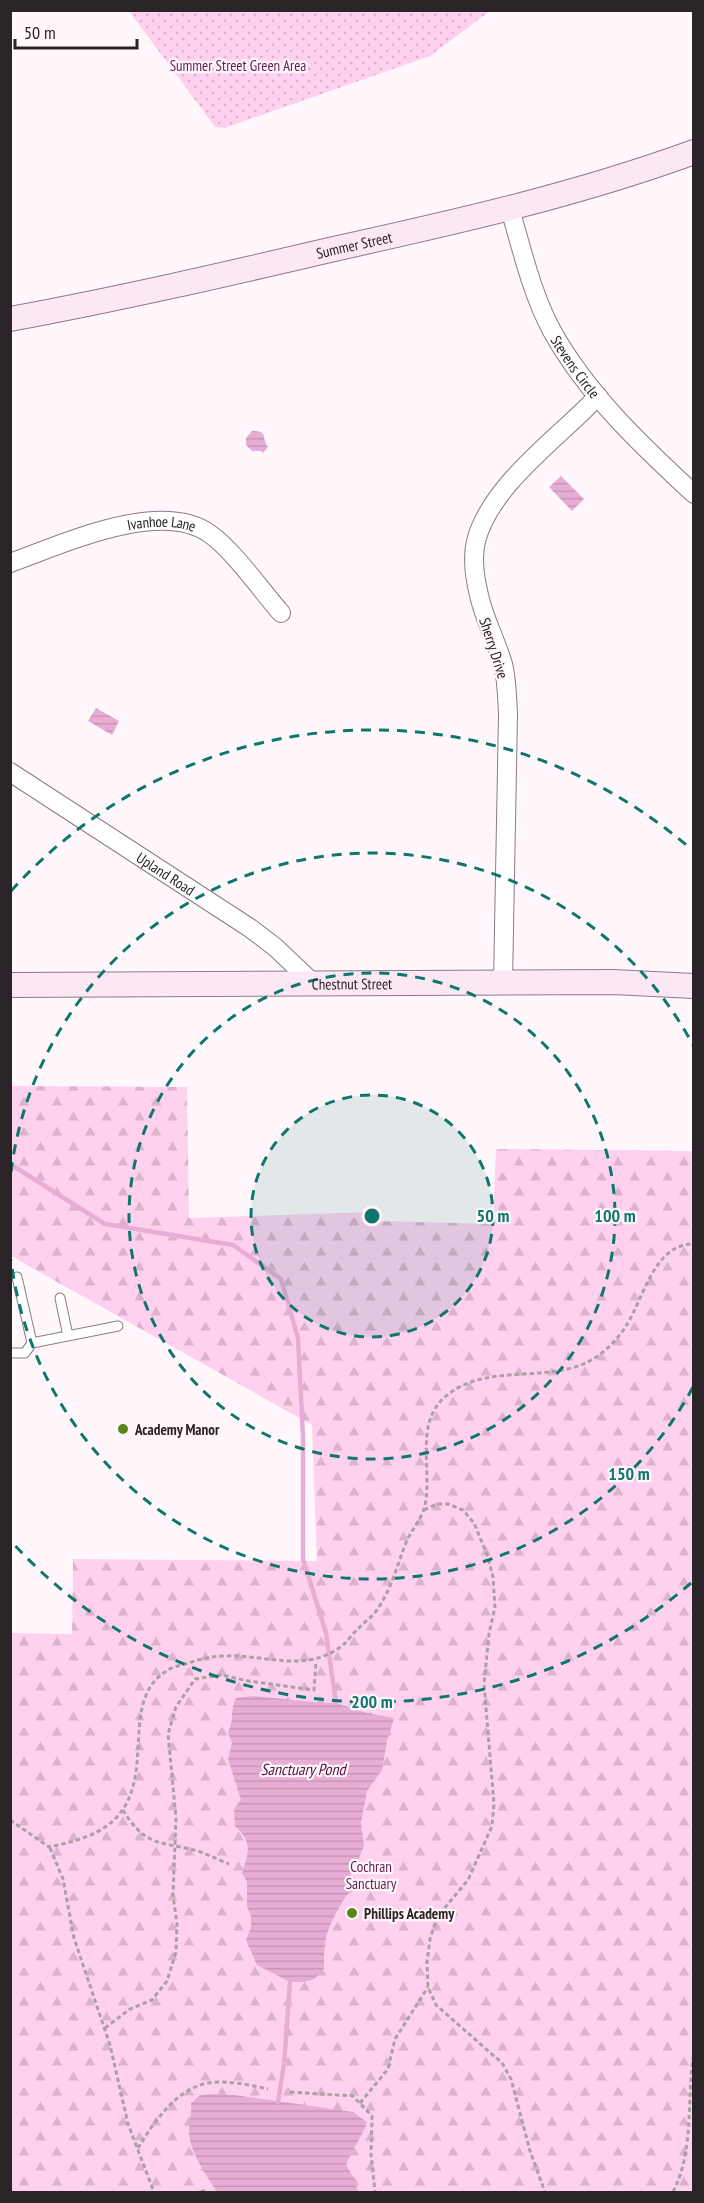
<svg xmlns="http://www.w3.org/2000/svg" width="704" height="2203" font-family="'PT Sans Narrow',sans-serif">
	<style>
		.grass { fill: url(#grass-dots) }
		.forest { fill: url(#forest-firs) }
		.water { fill: url(#water-rules) }
		.lines { fill: none; stroke-linecap: round; stroke-linejoin: round }
		.stream { stroke: #e8add4; stroke-width: 4.5 }
		.lane-casing { stroke: #8c7b86; stroke-width: 11 }
		.street-casing { stroke: #8c7b86; stroke-width: 20 }
		.secondary-casing { stroke: #8c7b86; stroke-width: 26 }
		.path { stroke: #a9a1a5; stroke-width: 3; stroke-dasharray: 4.5 3; stroke-linecap: butt }
		.lane { stroke: #fff; stroke-width: 9 }
		.street { stroke: #fff; stroke-width: 18 }
		.secondary { stroke: #fce8f5; stroke-width: 24 }
		.ring { fill: none; stroke: #0f766e; stroke-width: 3; stroke-dasharray: 10 8 }
		.poi-dot { fill: #5b8716; stroke: #fff7fb; stroke-width: 2 }
		.labels { text-anchor: middle; dominant-baseline: central; stroke-width: 4.5; stroke-linejoin: round; paint-order: stroke }
		.park-label { font-size: 15px; fill: #601d4e; stroke: #fff7fb }
		.street-label { font-size: 15px; fill: #2a2327; stroke: #fff7fb }
		.poi-label { font-size: 15px; font-weight: bold; fill: #2a2327; stroke: #fff7fb; text-anchor: start }
		.water-label { font-size: 16px; font-style: italic; fill: #520f42; stroke: #fff7fb }
		.centre { fill: #0f766e; stroke: #fff7fb; stroke-width: 3 }
		.ring-label { font-size: 18px; text-anchor: middle; font-weight: bold; fill: #0f766e; stroke: #fff7fb; stroke-width: 4.5; stroke-linejoin: round; paint-order: stroke }
	</style>
	<defs>
		<pattern id="grass-dots" width="8" height="8" patternUnits="userSpaceOnUse" patternTransform="scale(1.5)"><rect width="8" height="8" fill="#ffd1ee"/><path d="M2 2h.1M6 6h.1" fill="none" stroke="#dbb3cc" stroke-width="1.8" stroke-linecap="round"/></pattern>
		<pattern id="forest-firs" width="22" height="20" patternUnits="userSpaceOnUse" patternTransform="scale(1.5)"><rect width="22" height="20" fill="#ffd1ee"/><path d="M5 1l3.5 6h-7zM16 11l3.5 6h-7z" fill="#dbb3cc"/></pattern>
		<pattern id="water-rules" width="6" height="5" patternUnits="userSpaceOnUse" patternTransform="scale(1.5)"><rect width="6" height="5" fill="#e8add4"/><path d="M0 2.5h6" fill="none" stroke="#c795b6"/></pattern>
	</defs>
	<rect width="100%" height="100%" fill="#fff7fb"/>
	<!-- grass -->
	<path class="grass" d="M129,11H490L430,56L225,128L215,127Z"/>
	<!-- forest -->
	<path class="forest" d="M11,1086L187,1087L189,1218L373,1212L374,1221L493,1224L496,1149L693,1151V2192H11V1633L72,1634L73,1559L317,1561L312,1425L11,1256Z"/>
	<!-- water -->
	<path class="water" d="M252,431C269,431 261,438 268,447L263,453L261,451H252L246,445V438Z
		M561,476L584,499L572,511L549,487Z
		M96,708L119,721L112,735L88,721Z
		M253,1696L323,1703H336L367,1713L394,1718L387,1741L382,1770L367,1791L361,1823L364,1846L359,1858L352,1865L351,1876L354,1890C345,1895 344,1899 339,1908C325,1932 324,1942 324,1969L314,1979L304,1982H290L257,1965L246,1940L251,1927V1915L247,1907V1882L242,1873C249,1851 253,1843 235,1826L234,1811L241,1800L228,1759L232,1743L228,1732C235,1719 229,1713 236,1698Z
		M212,2094L234,2095L353,2112L367,2122C362,2137 352,2150 346,2165L355,2180L358,2192H217C207,2177 189,2150 189,2132C189,2122 192,2113 191,2103L201,2095Z"/>
	<g class="lines">
		<!-- stream -->
		<path class="stream" d="M10,1164L105,1224L233,1245L281,1279L298,1338L303,1437V1559L326,1633L336,1703
			M278,2102L284,2064L290,1982"/>
		<defs>
			<path id="lane" d="M60,1298L68,1336
				M32,1343L118,1326
				M10,1353H25L32,1343L17,1277"/>
			<g id="street">
				<path id="s1" d="M510,209C522,250 532,294 552,331C587,394 641,445 694,494"/>
				<path id="s2" d="M10,563C61,545 160,498 210,534C233,550 261,590 281,613"/>
				<path id="s3" d="M10,772L250,928L275,947L313,983"/>
				<path d="M503,983L508,714C507,697 507,680 503,664C496,640 484,619 479,595C475,579 472,558 476,541C491,484 559,438 598,396"/>
			</g>
			<g id="secondary">
				<path id="s4" d="M10,319C119,299 227,274 334,249C456,222 576,195 694,152"/>
				<path id="s5" d="M10,985L613,982L694,986"/>
			</g>
		</defs>
		<!-- lane casing -->
		<use href="#lane" class="lane-casing"/>
		<!-- street casing -->
		<use href="#street" class="street-casing"/>
		<!-- secondary casing -->
		<use href="#secondary" class="secondary-casing"/>
		<!-- path -->
		<path class="path" d="M424,1510L437,1504H448L463,1510L474,1523L488,1557L493,1577L495,1607L489,1634L484,1684L494,1804L492,1826L468,1880L437,1917L430,1939L427,1962L428,1987L436,2005L502,2063L511,2079L530,2151L545,2192
			M123,1810C145,1846 157,1841 194,1850C206,1853 218,1860 229,1864
			M10,1820L49,1847C67,1843 86,1839 102,1829C164,1791 115,1705 165,1672C171,1667 181,1665 189,1663C200,1659 212,1656 224,1656C265,1654 304,1674 342,1646C348,1641 353,1633 359,1628C363,1623 369,1619 374,1614C390,1593 396,1569 405,1545C410,1532 420,1521 424,1509C434,1475 413,1424 445,1397C488,1359 555,1388 599,1355C609,1348 620,1336 626,1326C643,1300 654,1243 694,1244
			M50,1848L63,1879L74,1938L110,2045L128,2124L154,2192
			M105,2028L130,2009L152,2000L167,1981L176,1952L177,1924L173,1895L176,1818L168,1734L176,1707L195,1679L222,1675L248,1681L314,1690L316,1661
			M290,2092L353,2096L372,2116L371,2154L375,2192
			M360,2103L388,2069L395,2039L428,1987
			M138,2148C154,2122 176,2089 208,2083C227,2080 250,2085 268,2089
			M201,2192L206,2190
			M673,2192C695,2149 686,2099 694,2052"/>
		<!-- lane -->
		<use href="#lane" class="lane"/>
		<!-- street -->
		<use href="#street" class="street"/>
		<!-- secondary -->
		<use href="#secondary" class="secondary"/>
	</g>
	<!-- distance rings -->
	<circle cx="372" cy="1216" r="121" fill="#0f766e" fill-opacity=".12"/>
	<g class="ring">
		<circle cx="372" cy="1216" r="121"/>
		<circle cx="372" cy="1216" r="243"/>
		<path d="M693 1387A364 364 0 0 1 11 1260M11 1172A364 364 0 0 1 693 1045"/>
		<path d="M691 1583A486 486 0 0 1 11 1541M11 891A486 486 0 0 1 691 849"/>
	</g>
	<!-- markers -->
	<g class="poi-dot">
		<circle cx="123" cy="1429" r="6"/>
		<circle cx="352" cy="1913" r="6"/>
	</g>
	<g class="labels">
		<!-- park labels -->
		<g class="park-label">
			<text x="238" y="65">Summer Street Green Area</text>
			<text x="371" y="1866">Cochran<tspan x="371" dy="17">Sanctuary</tspan></text>
		</g>
		<!-- street labels -->
		<g class="street-label">
			<text stroke="none"><textPath href="#s4" startOffset="352">Summer Street</textPath></text>
			<text stroke="none"><textPath href="#s1" startOffset="172">Stevens Circle</textPath></text>
			<text stroke="none"><textPath href="#s2" startOffset="158">Ivanhoe Lane</textPath></text>
			<text transform="translate(494 648) rotate(72)">Sherry Drive</text>
			<text stroke="none"><textPath href="#s3" startOffset="186">Upland Road</textPath></text>
			<text stroke="none"><textPath href="#s5" startOffset="342">Chestnut Street</textPath></text>
		</g>
		<!-- poi labels -->
		<g class="poi-label">
			<text x="135" y="1429">Academy Manor</text>
			<text x="364" y="1913">Phillips Academy</text>
		</g>
		<!-- water labels -->
		<g class="water-label">
			<text x="303" y="1769">Sanctuary Pond</text>
		</g>
	</g>
	<circle cx="372" cy="1216" r="9" class="centre"/>
	<g class="ring-label">
		<text x="493" y="1222">50 m</text>
		<text x="615" y="1222">100 m</text>
		<text x="629" y="1480">150 m</text>
		<text x="372" y="1708">200 m</text>
	</g>
	<!-- border -->
	<rect width="704" height="2203" fill="none" stroke="#2a2327" stroke-width="24"/>
	<!-- scale -->
	<path d="M15 39v9h122v-9" fill="none" stroke="#2a2327" stroke-width="3"/>
	<text x="24" y="39" font-size="18" fill="#2a2327" stroke="#fff7fb" stroke-width="4.5" paint-order="stroke">50 m</text>
</svg>
